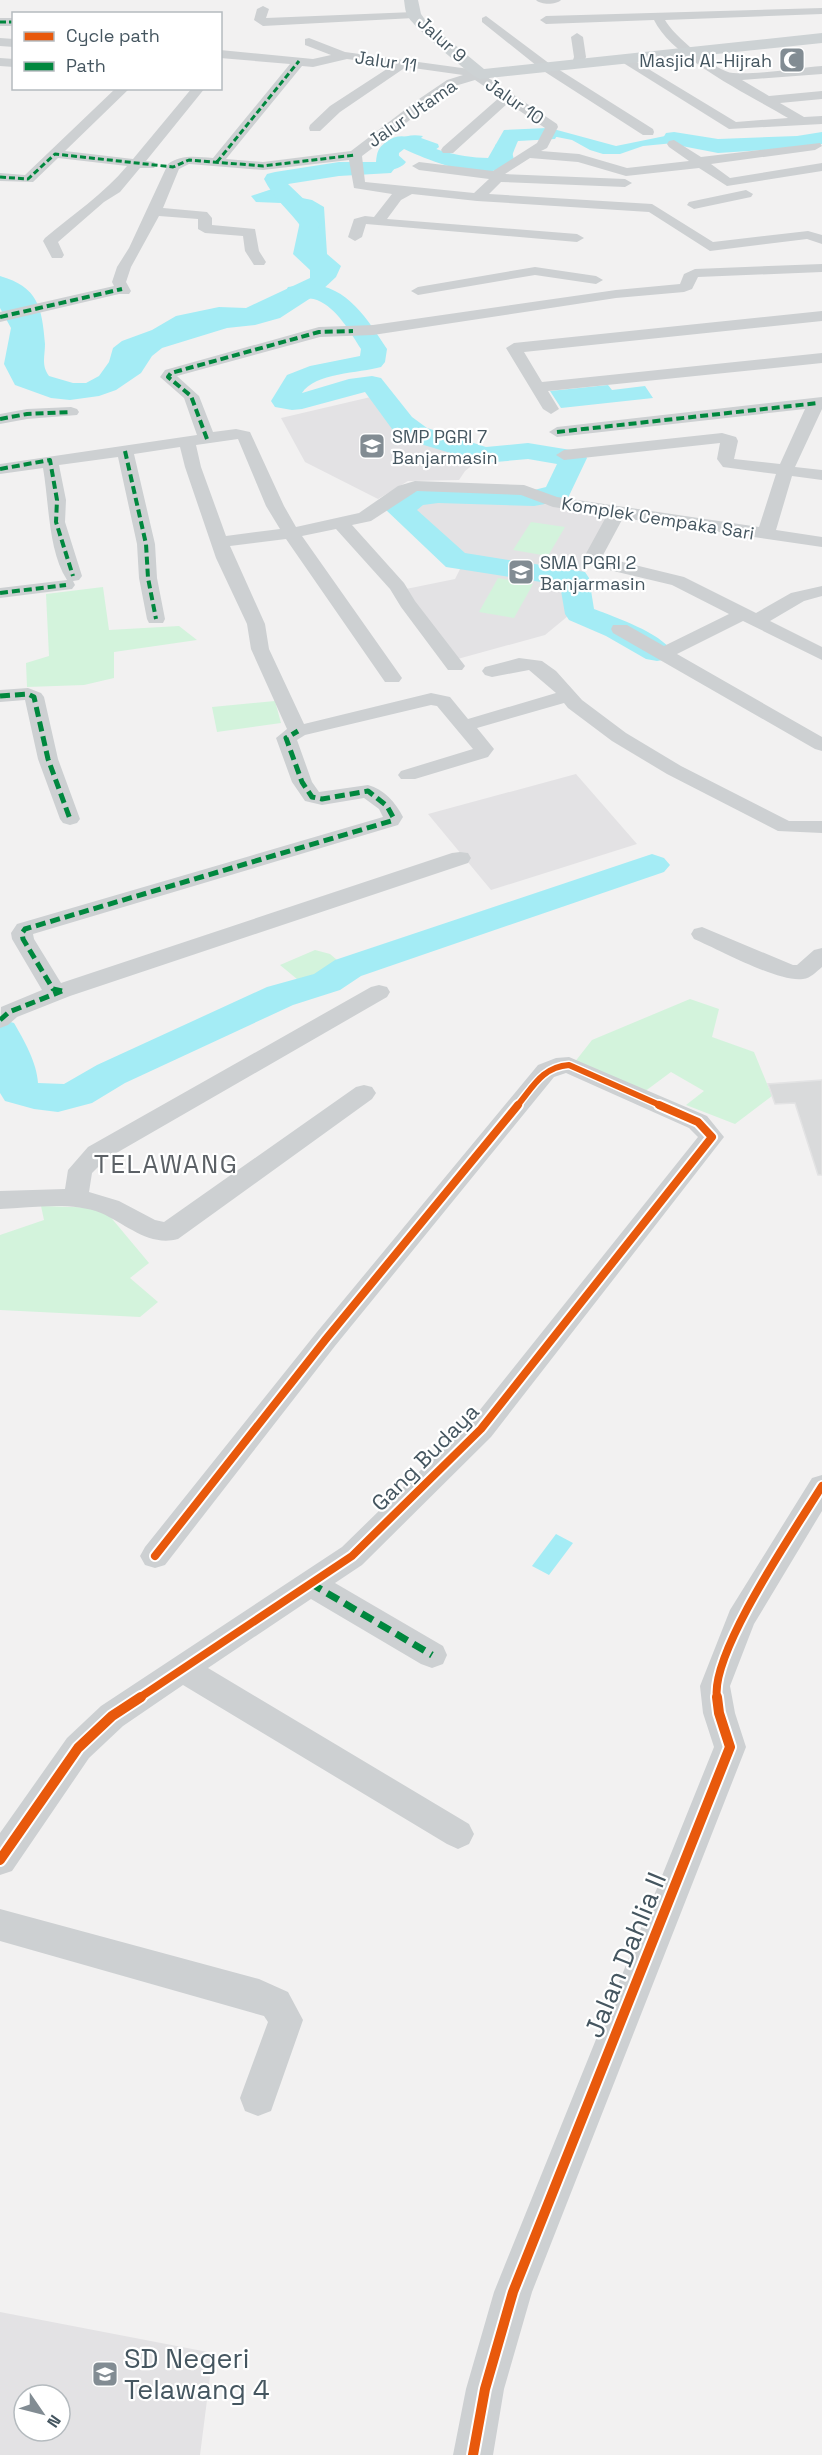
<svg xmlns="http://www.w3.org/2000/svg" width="822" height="2455" font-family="'Space Grotesk',sans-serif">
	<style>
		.education { fill: #e3e2e4; fill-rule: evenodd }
		.green { fill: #d3f3dc }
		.water { fill: #a4ecf5 }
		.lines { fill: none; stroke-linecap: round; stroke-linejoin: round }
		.river { fill: #a4ecf5; fill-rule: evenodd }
		.building { fill: #d9dadb; stroke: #e3e3e4; stroke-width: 1.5 }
		.street { fill: #cdd0d2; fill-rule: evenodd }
		.secondary { fill: #cdd2d4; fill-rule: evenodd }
		.quiet-far3 { stroke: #00873e; stroke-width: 3; stroke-dasharray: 6 3; stroke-linecap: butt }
		.quiet-far2 { stroke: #00873e; stroke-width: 4; stroke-dasharray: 8 4; stroke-linecap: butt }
		.quiet-far1 { stroke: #00873e; stroke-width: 5; stroke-dasharray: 10 5; stroke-linecap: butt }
		.quiet { stroke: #00873e; stroke-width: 7; stroke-dasharray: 13 7; stroke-linecap: butt }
		.cycleway-far2-casing { stroke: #fff; stroke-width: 9 }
		.cycleway-far1-casing { stroke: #fff; stroke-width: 12 }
		.cycleway-casing { stroke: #fff; stroke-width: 14 }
		.cycleway-far2 { stroke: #e8590c; stroke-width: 6 }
		.cycleway-far1 { stroke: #e8590c; stroke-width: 8 }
		.cycleway { stroke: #e8590c; stroke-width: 10 }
		.labels { text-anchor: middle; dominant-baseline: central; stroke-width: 4.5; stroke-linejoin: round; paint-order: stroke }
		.far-street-label { font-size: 18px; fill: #455660; stroke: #fff }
		.far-poi-label { font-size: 18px; fill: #455660; stroke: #fff; text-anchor: start }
		.street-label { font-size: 22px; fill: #455660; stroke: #fff }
		.quarter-label { font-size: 26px; letter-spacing: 1.5px; fill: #5c6166; stroke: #fff }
		.near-street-label { font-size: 27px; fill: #455660; stroke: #fff }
		.near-poi-label { font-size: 27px; fill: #455660; stroke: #fff; text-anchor: start }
	</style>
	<rect width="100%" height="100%" fill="#f2f1f1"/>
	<!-- education -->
	<path class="education" d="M375,396L413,435L484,456L465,471L459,480L408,481L378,499L305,462L281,418Z
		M498,497L608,514L576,590L574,611L545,635L454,660L401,590L455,579L462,565L410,511L425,498Z
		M576,774L637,844L491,890L428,814Z
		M0,2312L213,2353L200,2455H0ZM24,2395H60V2431H24Z"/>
	<!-- green -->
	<path class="green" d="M531,522L565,527L548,556L513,550Z
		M498,578L533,584L514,618L479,612Z
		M103,587L109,630L179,626L197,640L114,652V678L84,685L27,687L26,663L49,656L46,594Z
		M275,701L281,723L217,732L212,707Z
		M315,950L330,954L343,965L303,984L280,965Z
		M690,999L719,1009L712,1037L754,1052L772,1096L735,1124L686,1105L704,1091L671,1072L644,1092L574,1063L592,1040Z
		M41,1206L103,1208L149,1263L130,1278L158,1302L140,1317L0,1310V1235L44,1220Z"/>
	<!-- water -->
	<path class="water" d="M545,130H557L616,146L670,135L716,141L731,147L716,148L674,143L643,146L620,154H603L590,150L572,140L557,137L532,135L512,140L510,143L514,160L497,168L423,153L408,147L401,148L396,153L406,162C393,181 315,169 287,184L297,197L312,200L324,207L327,254L341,266L336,277L320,292L280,318L255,325L227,328L162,348L152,356L141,373L116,390L99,396L70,400L51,398L15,385L4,364L11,328L0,308V276C38,287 42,307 45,344C45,356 41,365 49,376L73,383H86L99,376L109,362L113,348L122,341L152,330L176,316L219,307L246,308L310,278V270L293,254L301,217L281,203L256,202L251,196L272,189L276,180C299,171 328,167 352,165C364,165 373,174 385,167L383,148C397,139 407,133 423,136L421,138L438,144L439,147L435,150L439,153L497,162L503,157L495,145L515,134Z
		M608,385L612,390L645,386L653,398L561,408L550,391Z
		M556,1534L573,1543L549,1575L532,1566Z"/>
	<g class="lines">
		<!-- river -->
		<path class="river" d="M547,128L555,129L558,134L555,139L518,141C514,149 512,160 504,166C482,183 426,159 404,149L399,153L398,164L391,173L339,176L288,184L311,206L322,223L318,228L310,230L302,228C290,211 273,198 264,179L267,174L275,172L339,162H376C377,152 378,148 386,142C405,127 423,145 442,151C456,155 473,158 488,158L504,130Z
			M674,132L718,139L797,136L822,132V144L797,148L718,153L666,143L663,138L666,133Z
			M309,284C348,286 368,320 387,349L385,362L381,367C360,373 314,373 302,393L349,379L372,376L381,378L412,417L427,428L486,447L528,443L583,452L587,458L567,500L534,506L438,503L423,505L417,510L465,553L585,572L589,578L594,609C617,618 659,632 673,652L668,659L657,661L646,659L606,636L569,620L565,614L560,585L446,567L385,509C392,498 404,492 416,489L487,487L534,490L546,487L557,464L528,459L484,463L407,440L392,429L365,392L302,409L292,410L275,407L271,401L287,375L310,366L360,356L361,349C350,332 337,308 317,300C308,297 298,299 288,297L285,292L288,287Z
			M652,854L664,858L670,865L664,872L361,976L340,990L293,1005L125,1083L92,1103L58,1112L34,1109L5,1101L0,1093V1019L14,1023C24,1040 37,1063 38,1083L64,1084L97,1065L267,987L314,974L335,960Z"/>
	</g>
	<!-- building -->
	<path class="building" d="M822,1080V1175H818L795,1103L775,1104L768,1084Z"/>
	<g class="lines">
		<!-- street -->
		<path class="street" d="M536,0H561C556,5 541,5 536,0Z
			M263,6L269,9L266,18L414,12L420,15L414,18L263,26L254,20L257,9Z
			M822,8V14L665,20C673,35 716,72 733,73C758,75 797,68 822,66V74L742,80L769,96L822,91V99L780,103L804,117L822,116V124L729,129L617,59L619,56H627L736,122L788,118C751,96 672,58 654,20L546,24L540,20L546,16Z
			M486,16L550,64L653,129L654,132L653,135H643L542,70L482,22V18Z
			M0,18H14V26H0Z
			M577,33L583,37L586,57L582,66L578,67L572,63L574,57L571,37Z
			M0,38L14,39V47L0,46Z
			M309,38L345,52L484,71L487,77L557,124L558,127L547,148L541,151L579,154L627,168L689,161L669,147L667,144L669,141L674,140L701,157L820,143L822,146L815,150L711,164L730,178L822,163V171L727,186L699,168L626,176L578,162L530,158L505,174L625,179L632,183L625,187L501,182L489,194L652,204L713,242L808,231L822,235V244L807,239L710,251L649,212L477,201L412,194L401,200L387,219L577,234L584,238L577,242L366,224L362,237L355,241L348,237L354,219L365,216L374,217L392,194L354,188L349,160L263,170L189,164L179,169L163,208L207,212L212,218V225L255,229L259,251L266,262L264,265H254L245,251L243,236L205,233L198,229V219L159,216L131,267L126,282L131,291L129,294H119L0,322V312L114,286L112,282L117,267L129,248L168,164C181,154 198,157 213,158L290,64L220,58V50L313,59L331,55L305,45V39ZM347,59L393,65L330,106L310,125L309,128L310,131H320L340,112L406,67L463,75L447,80L419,99L351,151L263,162L226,159L302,66L313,67ZM475,80L500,97L443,147L441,150L443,153H453L508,103L545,128L537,143L493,171L419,162L412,166L419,170L489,179L474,193L365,182L362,156L455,86Z
			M0,58L14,59V67L0,66Z
			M116,88H130L65,151L133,159L192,88H205L146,161L154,162L156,165L154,168H140L120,192L104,202L58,242L64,255L62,258H52L43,241L45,238C72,215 104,194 127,166L58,158L33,182L0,181V173L25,175Z
			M746,190L753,194L751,197L694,209L687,205L689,202Z
			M822,264V272L698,277L692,289L684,292L616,298L373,335L320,337L177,376L199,396L213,432L236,429L250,432L284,506L296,527L359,513L398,486L415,481L524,485L557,497L759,527L776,474L723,467L717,459L720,443L564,460L556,455L564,450L722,433L736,437L738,441L734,459L780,464L805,409L557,437L549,432L557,427L822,397V409L795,467L822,470V480L792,476L776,530L822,537V547L623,518L602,557L684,577L756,613L791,593L822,586V596L804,601L770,621L822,647V660L743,621L677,654L822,737V751L815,749L613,633L611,629L613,625H627L664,646L729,614L672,585L588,565L583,559L607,515L553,507L521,495L417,491L371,521L352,525L404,583L415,601L462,662L465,666L462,670H448L401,607L390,589L336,529L302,536L402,678L399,682H385L286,539L230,546L265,624L269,649L304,724L431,693L450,697L468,719L556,693L529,670L492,677L485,675L482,671L485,667L519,658L542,661L556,671L582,700L626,733L681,766L789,821H822V833L778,831L667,774L612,741L568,708L564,703L477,728L494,749L488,757L415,779H401L398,775L401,771L473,749L437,706L431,705L305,735L297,740L312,782L319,792L368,785C384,789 396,803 403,817L398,825L33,934L34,939L61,983L452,853L460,852L468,853L471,858L468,863L70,996L17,1017L8,1025L0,1028L1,1007L42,990L12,939L11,933L17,924L383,817L379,809L364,798L322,805L305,801L292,782L276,738L287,729L251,649L247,624L216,558L185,467L180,447L134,454L155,544L157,578L165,619L163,623H149L147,619L139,578L137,544L118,457L59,465L66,500L65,522L82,576L79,580L73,581L75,585L72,589L0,598V588L67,580C48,551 49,501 43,468L0,474V464L197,435L184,398L160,377L165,370L319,327L373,325L616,290L680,284L684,274L695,269ZM238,439L266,506L280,529L226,536L201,467L196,445Z
			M535,267L596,276L603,280L596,284L535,275L418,295L411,291L418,287Z
			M822,311V321L524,352L542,382L822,353V363L548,391L559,409L551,414L543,409L506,348L514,343Z
			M71,407L77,409L79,412L77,415L27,419L0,424V414L27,409Z
			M28,688L41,693L44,697L58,759L80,819L77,823L70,825L63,823L60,819L38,759L25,700L0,702V690Z
			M702,927L793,965H797L814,950L822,948V967C816,972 811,978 803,979C779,983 718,949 694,939L691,934L694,929Z
			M379,985L387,987L390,992L387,997L106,1159L92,1173L89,1192L119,1201L155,1220L164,1222L356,1087L364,1085L372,1087L376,1093L372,1099L178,1239C149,1247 126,1224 101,1213C70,1201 32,1208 0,1209V1191L65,1189L68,1170L88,1147L371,987Z
			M569,1057L707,1116L724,1137L491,1437L362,1565L335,1583L443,1646L447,1655L443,1664L432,1668L421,1664L311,1599L208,1668L469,1824L474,1834L469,1844L458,1849L447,1844L183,1685L123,1726L89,1758L12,1871L0,1875V1833L67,1738L101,1706L342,1547L471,1421L698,1137L689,1128L566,1073L554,1077L335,1346L165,1565L155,1568L145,1565L140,1556L145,1547L317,1332L538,1065L556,1058Z
			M822,1475V1511L754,1624L730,1686L735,1713L746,1747L532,2292L504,2389L493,2455H453L466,2389L494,2292L714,1747L703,1713L700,1686L730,1610L812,1478Z
			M0,1909L259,1979L288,1992L303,2020L271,2111L258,2116L245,2111L240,2098L268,2022L264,2016L0,1941Z"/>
		<!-- secondary -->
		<path class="secondary" d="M404,0H418L421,14L426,21L484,69L822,33V43L480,79C472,77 414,27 409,18C405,13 405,6 404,0Z"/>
		<!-- quiet-far3 -->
		<path class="quiet-far3" d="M0,22H14
			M217,162L299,61
			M0,177L28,179L55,154L173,167L189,160L263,166L355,155"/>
		<!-- quiet-far2 -->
		<path class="quiet-far2" d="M0,317L122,289
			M0,419L27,414L71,412
			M557,432L818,403
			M207,439L191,396L168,377L171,373L319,332L353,331
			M125,451L146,544L148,578L156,619
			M0,469L50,460L57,500L56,522L73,576
			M0,593L66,585"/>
		<!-- quiet-far1 -->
		<path class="quiet-far1" d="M0,696L28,694L34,697L48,759L70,819
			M62,991L53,989L23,939L22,933L25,929L391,821L393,817L387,806L368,791L322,799L312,797L302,782L286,738L298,731
			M0,1020L9,1012L62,991"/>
		<!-- quiet -->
		<path class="quiet" d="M310,1583L432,1655"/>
		<defs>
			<path id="cycleway-far2" d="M517,1106C533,1087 542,1067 569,1065L662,1106"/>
			<path id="cycleway-far1" d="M155,1556L326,1339L518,1105
				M139,1698L352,1556L481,1429L712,1137L698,1122L659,1105
				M717,1698C710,1653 796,1528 822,1486"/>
			<path id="cycleway" d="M0,1860L78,1748L112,1716L141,1697
				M473,2455L485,2389L513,2292L730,1747L719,1713L717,1697"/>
		</defs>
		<!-- cycleway-far2 casing -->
		<use href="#cycleway-far2" class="cycleway-far2-casing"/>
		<!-- cycleway-far1 casing -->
		<use href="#cycleway-far1" class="cycleway-far1-casing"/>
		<!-- cycleway casing -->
		<use href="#cycleway" class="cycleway-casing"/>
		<!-- cycleway-far2 -->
		<use href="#cycleway-far2" class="cycleway-far2"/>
		<!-- cycleway-far1 -->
		<use href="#cycleway-far1" class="cycleway-far1"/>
		<!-- cycleway -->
		<use href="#cycleway" class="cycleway"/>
	</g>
	<!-- icons -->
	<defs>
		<symbol id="mosque-square" viewBox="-11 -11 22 22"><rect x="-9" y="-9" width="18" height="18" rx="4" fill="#828c93" stroke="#fff"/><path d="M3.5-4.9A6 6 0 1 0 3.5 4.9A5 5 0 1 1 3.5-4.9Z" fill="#fff"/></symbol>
		<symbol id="school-square" viewBox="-11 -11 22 22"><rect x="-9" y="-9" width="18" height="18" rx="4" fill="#828c93" stroke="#fff"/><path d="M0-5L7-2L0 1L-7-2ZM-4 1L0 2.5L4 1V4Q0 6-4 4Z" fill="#fff"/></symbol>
	</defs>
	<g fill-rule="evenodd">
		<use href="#mosque-square" x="777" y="45" width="30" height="30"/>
		<use href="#school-square" x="357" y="431" width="30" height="30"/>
		<use href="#school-square" x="506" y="557" width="30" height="30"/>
		<use href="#school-square" x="90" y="2359" width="30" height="30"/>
	</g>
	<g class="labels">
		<!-- far-street labels -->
		<g class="far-street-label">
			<text transform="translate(442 39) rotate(42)">Jalur 9</text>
			<text transform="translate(386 61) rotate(8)">Jalur 11</text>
			<text transform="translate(515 101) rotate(35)">Jalur 10</text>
			<text transform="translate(412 113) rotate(-35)">Jalur Utama</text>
			<text transform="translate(658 518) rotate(9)">Komplek Cempaka Sari</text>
		</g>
		<!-- far-poi labels -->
		<g class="far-poi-label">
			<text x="772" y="60" text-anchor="end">Masjid Al-Hijrah</text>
			<text x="392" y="436">SMP PGRI 7<tspan x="392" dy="21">Banjarmasin</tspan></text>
			<text x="540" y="562">SMA PGRI 2<tspan x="540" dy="21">Banjarmasin</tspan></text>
		</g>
		<!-- street labels -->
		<g class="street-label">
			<text transform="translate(425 1457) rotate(-45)">Gang Budaya</text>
		</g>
		<!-- quarter labels -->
		<g class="quarter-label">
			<text x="166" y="1164">TELAWANG</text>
		</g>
		<!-- near-street labels -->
		<g class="near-street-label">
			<text transform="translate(625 1955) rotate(-68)">Jalan Dahlia II</text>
		</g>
		<!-- near-poi labels -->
		<g class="near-poi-label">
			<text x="124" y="2358">SD Negeri<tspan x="124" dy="31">Telawang 4</tspan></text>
		</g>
	</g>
	<!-- legend -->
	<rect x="12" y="12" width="210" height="78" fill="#ffffff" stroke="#b5bbbf" stroke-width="1.5"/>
	<rect x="24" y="32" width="30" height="9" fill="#e8590c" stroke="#b5bbbf" stroke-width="1.5"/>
	<text x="66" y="42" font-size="18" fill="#455660">Cycle path</text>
	<rect x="24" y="62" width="30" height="9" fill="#00873e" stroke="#b5bbbf" stroke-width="1.5"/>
	<text x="66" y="72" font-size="18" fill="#455660">Path</text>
	<!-- north arrow -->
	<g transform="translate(42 2413) rotate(125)"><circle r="28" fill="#ffffff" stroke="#b5bbbf" stroke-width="1.5"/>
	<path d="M0-4.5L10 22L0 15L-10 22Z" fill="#828c93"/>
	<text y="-9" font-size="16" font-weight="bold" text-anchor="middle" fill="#455660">N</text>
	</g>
</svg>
